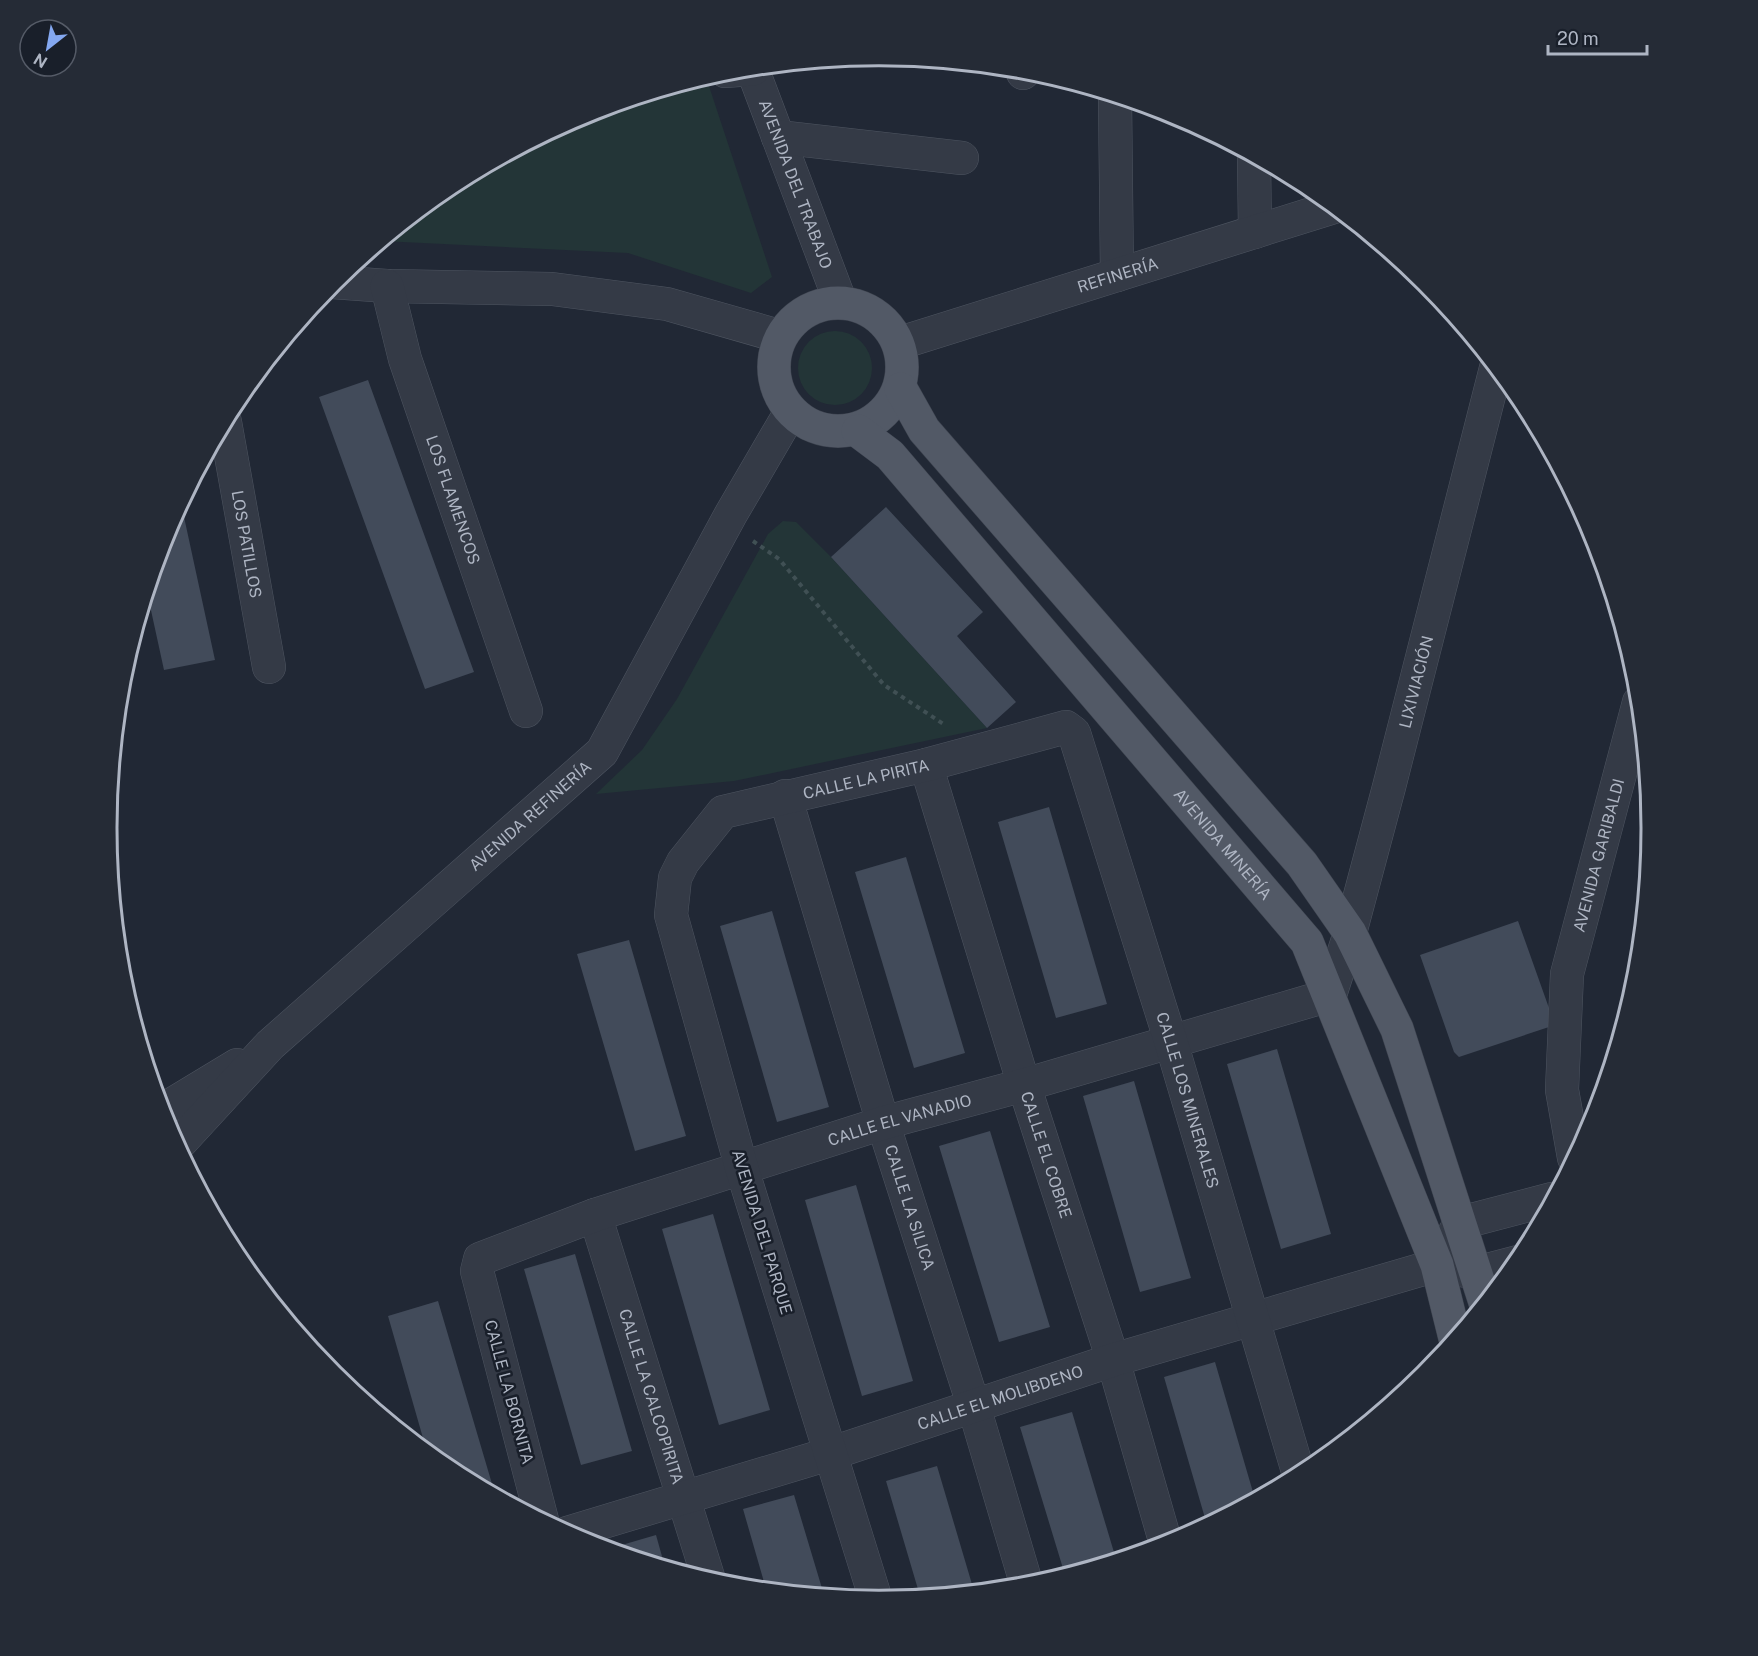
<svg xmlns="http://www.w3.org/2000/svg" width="1758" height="1656" font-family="'Public Sans',sans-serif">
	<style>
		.green { fill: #233537 }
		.building { fill: #424b5a }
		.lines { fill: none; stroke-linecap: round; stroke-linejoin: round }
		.minor-casing { stroke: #4e5561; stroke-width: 34 }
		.major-casing { stroke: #3d434f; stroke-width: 34 }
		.path { stroke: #405054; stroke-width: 4; stroke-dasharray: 4.5 4.5; stroke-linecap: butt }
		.minor { stroke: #343a46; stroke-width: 33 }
		.major { stroke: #525966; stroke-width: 33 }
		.labels { text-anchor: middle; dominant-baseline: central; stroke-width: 5; stroke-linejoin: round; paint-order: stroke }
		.street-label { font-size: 16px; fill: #aeb5c3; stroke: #191f2a }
		.rim { fill: none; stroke: #aeb5c3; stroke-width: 3 }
	</style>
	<rect width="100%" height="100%" fill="#212835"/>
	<!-- green -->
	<path class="green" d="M706,77L772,277L751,293L628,253L382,241L450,186L584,114Z
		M798 368a37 37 0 1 1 74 0a37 37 0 1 1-74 0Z
		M783,521L796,522L831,557L987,728L734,781L596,794L642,750L677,699L768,534Z"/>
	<!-- building -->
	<path class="building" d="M368,380L474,672L425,689L319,397Z
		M181,503L215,660L164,670L147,592L165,532Z
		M886,507L983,612L957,636L1016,702L987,728L831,557Z
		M1049,807L1107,1004L1056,1018L998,822Z
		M906,857L965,1053L914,1068L855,872Z
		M772,911L829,1107L777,1122L720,926Z
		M1518,921L1555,1025L1459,1057L1454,1052L1420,955Z
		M629,940L686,1136L635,1151L577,954Z
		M1277,1049L1331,1234L1281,1249L1227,1064Z
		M1134,1081L1191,1278L1140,1292L1083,1096Z
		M990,1131L1050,1327L999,1342L939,1146Z
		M856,1185L913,1381L862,1396L805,1200Z
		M713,1214L770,1410L719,1425L662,1229Z
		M575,1254L632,1451L581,1465L524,1269Z
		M438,1301L495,1494L450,1470L427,1452L388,1316Z
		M1215,1362L1255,1499L1207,1525L1164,1377Z
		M1072,1412L1116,1559L1065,1575L1020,1427Z
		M937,1466L974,1591L920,1596L886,1481Z
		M794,1495L824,1595L766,1589L743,1509Z
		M656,1535L665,1567L608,1549Z"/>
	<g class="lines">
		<defs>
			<g id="minor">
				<path id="s1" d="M752,68L840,301"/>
				<path d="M1023,70V73"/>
				<path d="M725,71L753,69"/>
				<path d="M1115,96L1117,275"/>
				<path d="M778,137L962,158"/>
				<path d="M1254,157L1255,232"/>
				<path d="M332,282L387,286L552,289L667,304L779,336"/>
				<path id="s2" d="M387,286L405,359L526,711"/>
				<path id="s3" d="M900,343L1334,207"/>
				<path id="s4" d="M225,422L269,667"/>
				<path id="s5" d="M926,765L1024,1085L1113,1360L1166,1544"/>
				<path id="s6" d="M785,796L883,1123L974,1407L1027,1586"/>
				<path d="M161,1111L237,1065"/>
				<path id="s7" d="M177,1146L270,1045L602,752L731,514L790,413"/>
				<path id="s8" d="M1574,1158L1562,1090L1567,974L1639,702"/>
				<path id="s9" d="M595,1215L709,1580"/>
				<path d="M1446,1248L1460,1223L1552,1199"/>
				<path id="s10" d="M542,1520L477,1271L480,1259L595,1215L883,1123L1024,1085L1330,995L1350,933L1389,787L1496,368"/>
				<path id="s11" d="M567,1533L829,1454L1113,1360L1437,1265L1476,1273L1518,1262"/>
				<path id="s12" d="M876,1600L742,1169L671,915L675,878L683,862L723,812L926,765L1066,727L1074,733L1171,1042L1299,1475"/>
			</g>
			<g id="major">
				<circle cx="838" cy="367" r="64"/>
				<path d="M901,389L924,430L1302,864L1350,933L1397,1029L1485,1302"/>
				<path id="s13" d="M858,431L890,455L1307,942L1437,1265L1455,1338"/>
			</g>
		</defs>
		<!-- minor casing -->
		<use href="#minor" class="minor-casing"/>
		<!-- major casing -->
		<use href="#major" class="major-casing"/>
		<!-- path -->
		<path class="path" d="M753,541L779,559L884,685L945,725"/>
		<!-- minor -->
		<use href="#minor" class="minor"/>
		<!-- major -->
		<use href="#major" class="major"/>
	</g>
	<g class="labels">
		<!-- street labels -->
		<g class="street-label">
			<text stroke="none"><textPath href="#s1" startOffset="124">AVENIDA DEL TRABAJO</textPath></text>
			<text stroke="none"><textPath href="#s3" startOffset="228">REFINERÍA</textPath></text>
			<text stroke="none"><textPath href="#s2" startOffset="224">LOS FLAMENCOS</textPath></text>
			<text stroke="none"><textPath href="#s4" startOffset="124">LOS PATILLOS</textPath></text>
			<text stroke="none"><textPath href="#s10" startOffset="1485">LIXIVIACIÓN</textPath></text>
			<text stroke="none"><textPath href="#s12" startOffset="981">CALLE LA PIRITA</textPath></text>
			<text stroke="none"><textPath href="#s7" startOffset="484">AVENIDA REFINERÍA</textPath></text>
			<text stroke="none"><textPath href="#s13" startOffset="552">AVENIDA MINERÍA</textPath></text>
			<text stroke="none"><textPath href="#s8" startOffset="308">AVENIDA GARIBALDI</textPath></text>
			<text stroke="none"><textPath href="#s12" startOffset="1582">CALLE LOS MINERALES</textPath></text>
			<text stroke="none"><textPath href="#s10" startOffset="712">CALLE EL VANADIO</textPath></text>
			<text stroke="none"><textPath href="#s5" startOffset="408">CALLE EL COBRE</textPath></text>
			<text stroke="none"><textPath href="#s6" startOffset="430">CALLE LA SILICA</textPath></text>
			<text transform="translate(762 1232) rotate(73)">AVENIDA DEL PARQUE</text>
			<text transform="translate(509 1392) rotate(75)">CALLE LA BORNITA</text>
			<text stroke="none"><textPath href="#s9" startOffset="190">CALLE LA CALCOPIRITA</textPath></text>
			<text stroke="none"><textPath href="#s11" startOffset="454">CALLE EL MOLIBDENO</textPath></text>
		</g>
	</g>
	<!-- crop -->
	<path d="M0 0H1758V1656H0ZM117 828a762 762 0 1 1 1524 0a762 762 0 1 1-1524 0Z" fill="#252b36" fill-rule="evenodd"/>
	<path class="rim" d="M117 828a762 762 0 1 1 1524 0a762 762 0 1 1-1524 0Z"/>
	<!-- north arrow -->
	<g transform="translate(48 48) rotate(211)"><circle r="28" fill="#191f2a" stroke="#555b67" stroke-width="1.5"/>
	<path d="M0-4.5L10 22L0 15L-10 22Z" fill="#84a8f1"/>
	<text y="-9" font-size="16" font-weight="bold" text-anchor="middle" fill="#aeb5c3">N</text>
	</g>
	<!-- scale -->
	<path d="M1548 45v9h99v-9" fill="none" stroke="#aeb5c3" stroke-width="3"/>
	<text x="1557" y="45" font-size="18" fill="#aeb5c3" stroke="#191f2a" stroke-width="4.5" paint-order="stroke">20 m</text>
</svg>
